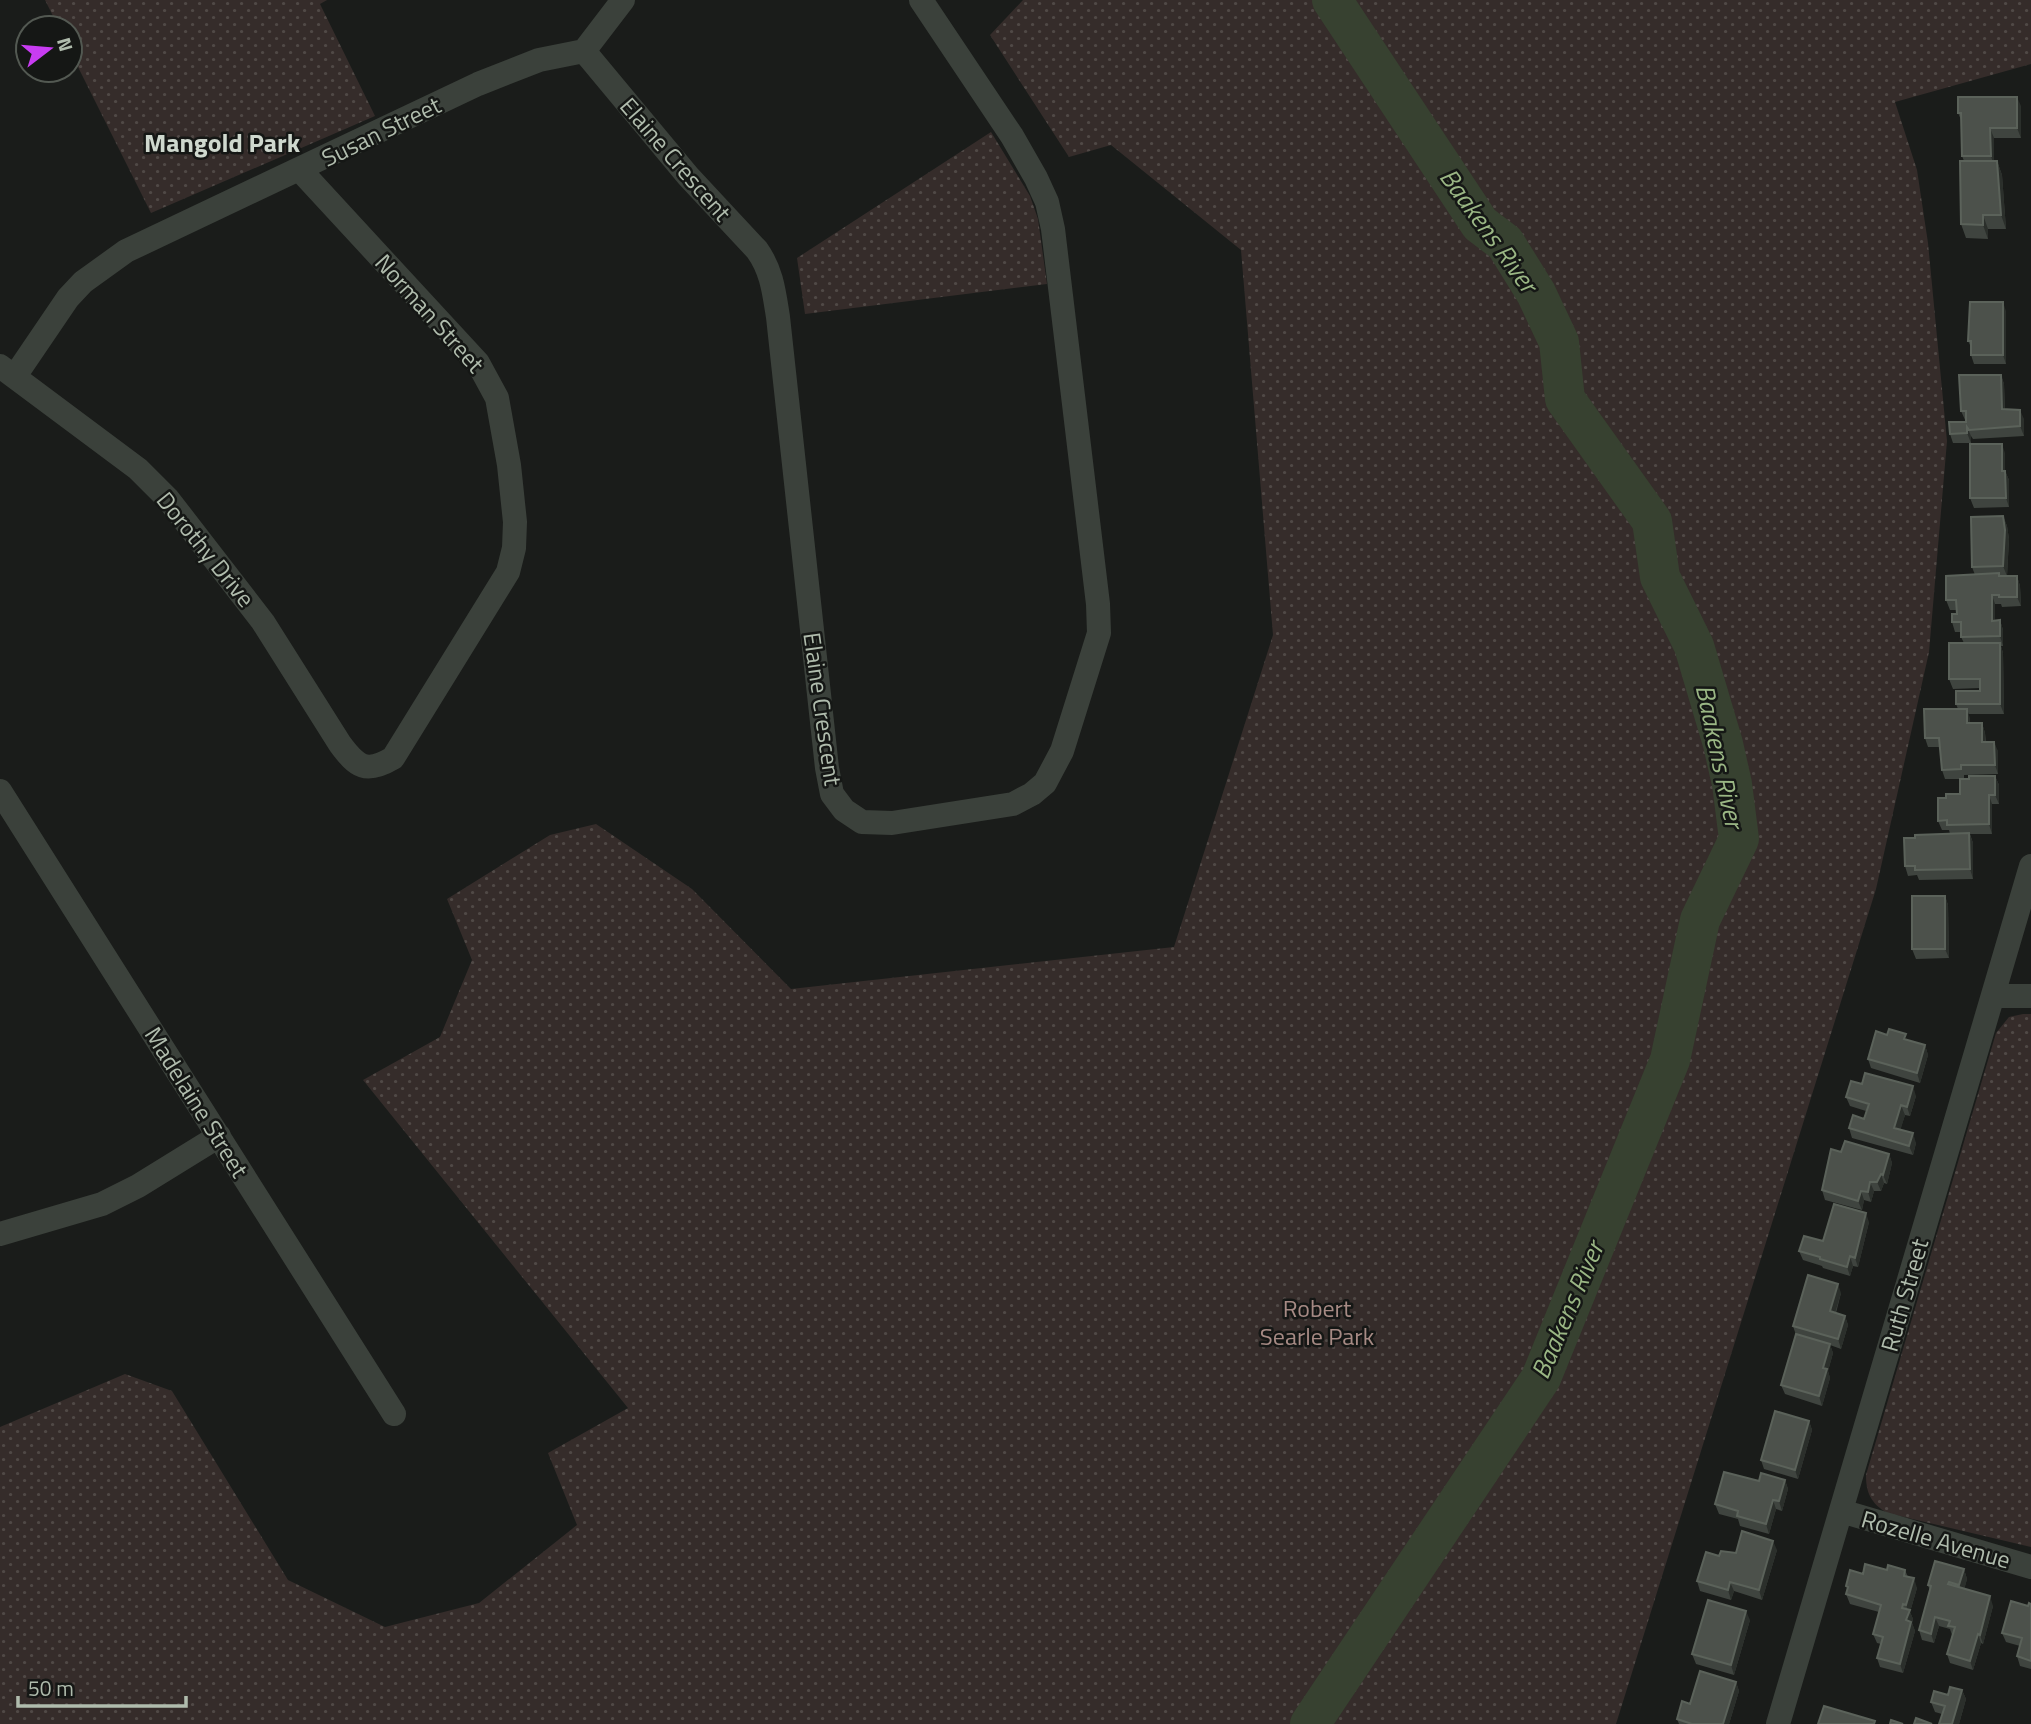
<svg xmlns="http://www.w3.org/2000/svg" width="2031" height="1724" font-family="'Titillium Web',sans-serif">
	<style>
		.green { fill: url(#green-dots) }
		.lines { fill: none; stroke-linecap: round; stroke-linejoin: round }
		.river { stroke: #374130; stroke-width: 40 }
		.minor { stroke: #3b413b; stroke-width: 24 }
		.wall { fill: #3f443f }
		.shaded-wall { fill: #2b2f2b }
		.building { fill: #4c514b; stroke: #5b625a; stroke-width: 2 }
		.labels { text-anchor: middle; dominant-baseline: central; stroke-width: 5; stroke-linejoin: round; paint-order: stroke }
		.street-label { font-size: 24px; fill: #b0bcad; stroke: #151715 }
		.park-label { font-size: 24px; fill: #a68a84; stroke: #151715 }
		.neighbourhood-label { font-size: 26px; font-weight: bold; fill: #cfd8ce; stroke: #151715 }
		.water-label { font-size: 26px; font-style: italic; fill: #9ab684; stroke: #151715 }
	</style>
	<defs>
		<pattern id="green-dots" width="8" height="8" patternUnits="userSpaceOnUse" patternTransform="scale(1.75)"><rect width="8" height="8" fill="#352c2a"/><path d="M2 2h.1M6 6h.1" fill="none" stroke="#504946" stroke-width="1.8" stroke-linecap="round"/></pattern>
	</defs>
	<rect width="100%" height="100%" fill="#1a1c1a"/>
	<!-- green -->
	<path class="green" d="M45,0H327L320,4L375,116L151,213L70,51V28H59Z
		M1023,0H2031V64L1895,102L1917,170L1928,243L1947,441L1929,652L1876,889L1616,1724H0V1427L125,1374L172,1391L288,1580L385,1627L479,1603L577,1525L548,1453L628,1408L363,1080L440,1037L472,960L447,899L550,835L596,824L692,889L791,989L1174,947L1273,635L1241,250L1111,145L1069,157L990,35Z
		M991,132L1030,196L1038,219L1047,284L805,314L797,258Z
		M2023,1014H2031V1547L1887,1513C1871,1503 1866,1493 1866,1475L1996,1033L2009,1017Z"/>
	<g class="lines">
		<!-- river -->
		<path class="river" d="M1310,1724L1541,1378L1670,1060L1700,920L1739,839L1732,784L1723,744L1694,646L1660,577L1652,521L1565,399L1559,342L1536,293L1505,243L1480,224L1332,0"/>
		<!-- minor -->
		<path class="minor" d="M584,51L688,176L757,250C772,271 774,292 778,317L827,768L832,794L844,810L862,822L892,823L1013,804L1032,794L1045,783L1062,751L1099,633L1098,604L1053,229L1047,202L1036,178L1012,136L921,0
			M0,366L138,469L168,499L263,622L340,744C357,767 366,774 393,758L508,572L514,548L515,522L509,465L497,398L478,363L300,170
			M15,376L68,298L83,282L126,251L478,84L539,60L584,51L623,0
			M0,791L394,1414
			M1993,996H2031
			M0,1234L102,1204L138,1186L219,1136
			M1841,1511L2031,1567
			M1778,1724L2031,866"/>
	</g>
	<!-- wall -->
	<path class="wall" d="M2021,106V138H1994V161H1997L2002,175L2006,229H1988V239L1966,238L1961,224L1964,161L1962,156V122L1958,113Z
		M2006,311V364H1974L1971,355V347L1968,341Z
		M2001,375L2004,384L2005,409L2024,419V436L1973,439L1971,436V443H1953L1950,434L1966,422L1961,411Z
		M2005,453V471L2009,480V507L1974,508L1970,498Z
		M2003,516L2007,526L2009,539L2007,576H2000H2017L2020,586L2021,606L2002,607L2001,604H1995V620H2000L2003,630V646H2001L2003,653L2004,714H1968L1970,723H1982L1985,733L1986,742L1998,751V774L1964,775V779H1945L1942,770L1940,747H1928L1925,738L1958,709L1956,704L1980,691V688L1953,689L1949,679L1964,643L1961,637V632H1955L1952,622L1957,614V610H1950L1946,600L1975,575L1972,567Z
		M1995,776L1999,785V804H1992V834H1970L1973,843V879L1919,880L1917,875L1908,876L1905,866L1915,838L1950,834L1949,830H1942L1938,821L1946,798L1960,794L1969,779Z
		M1945,896L1948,905L1949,958L1916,959L1912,949Z
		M1908,1040L1925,1045L1928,1055L1920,1083L1871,1068L1868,1059Z
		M1862,1084L1916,1096L1910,1116L1905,1115L1900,1130L1916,1143L1913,1155L1852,1138L1849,1128L1864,1119L1866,1111L1850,1106L1846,1097Z
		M1841,1152L1889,1154L1892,1163L1887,1184L1884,1183L1881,1191H1874L1871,1202L1864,1200L1862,1210L1825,1200L1822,1190Z
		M1869,1222L1858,1267L1853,1266L1850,1276L1823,1268L1822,1266L1803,1260L1799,1251Z
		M1841,1293L1836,1313L1845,1316L1848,1325L1841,1349L1830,1345L1833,1353L1828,1371L1830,1378L1822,1406L1785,1394L1781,1385L1796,1335L1793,1326Z
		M1809,1421L1812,1430L1798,1479L1764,1469L1761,1460Z
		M1785,1480L1788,1489L1782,1511L1776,1509L1769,1534L1740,1526L1738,1519L1719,1514L1715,1504L1759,1481Z
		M1777,1550L1762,1600L1734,1591L1731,1600L1700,1591L1697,1581L1719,1556L1736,1553Z
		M1964,1569L1967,1579L1964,1589L1993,1606L1983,1644L1981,1643L1973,1670L1950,1663L1947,1654L1952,1635L1950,1629L1939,1626L1934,1643L1922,1640L1919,1630L1930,1591L1928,1585Z
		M1887,1570H1905L1908,1577L1917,1588L1910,1612L1913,1619L1912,1623L1915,1631L1903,1673L1880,1667L1877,1658L1881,1644L1877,1643L1873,1634L1879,1612L1850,1604L1846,1594L1848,1590L1846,1586L1863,1574Z
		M2031,1604V1669L2020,1666L2017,1656L2020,1646L2006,1642L2002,1633Z
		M1750,1620L1734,1675L1696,1664L1692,1654Z
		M1736,1682L1739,1691L1729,1724H1679L1677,1719L1690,1704Z
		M1962,1690L1966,1699L1959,1724H1939L1942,1714L1935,1712L1931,1702Z"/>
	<!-- shaded-wall -->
	<path class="shaded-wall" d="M2017,97L2021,106V138L2017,128Z
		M1990,128L1994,138V166L1991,156Z
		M1997,161L2002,175L2006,229L2001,215Z
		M1983,215L1988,229V239L1983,225Z
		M2003,302L2006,311V364L2003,355Z
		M2001,375L2004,384L2005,418L2002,409Z
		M2020,410L2024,419V436L2020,426Z
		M1967,427L1971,436V443L1967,433Z
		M2002,444L2005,453V480L2002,471Z
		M2005,471L2009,480V507L2006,498Z
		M2003,516L2007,526L2009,539L2007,576L2003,566Z
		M2017,576L2020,586L2021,606L2017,597Z
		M1992,595L1995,604V630L1992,621Z
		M2000,620L2003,630V646L2000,636Z
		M2000,643L2003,653L2004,714L2000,704Z
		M1967,709L1970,718V733L1967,723Z
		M1982,723L1985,733L1986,751L1982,742Z
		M1994,742L1998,751V774L1995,765Z
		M1995,776L1999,785V804L1995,795Z
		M1989,795L1992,804V834L1989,824Z
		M1969,833L1973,843V879L1970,869Z
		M1945,896L1948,905L1949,958L1945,949Z
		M1925,1045L1928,1055L1920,1083L1917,1073Z
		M1913,1086L1916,1096L1910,1116L1907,1107Z
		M1901,1105L1905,1115L1898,1138L1894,1128Z
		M1913,1133L1916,1143L1913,1155L1909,1146Z
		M1889,1154L1892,1163L1887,1184L1883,1175Z
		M1881,1174L1884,1183L1881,1191L1877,1182Z
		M1870,1182L1874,1191L1871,1202L1868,1192Z
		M1861,1191L1864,1200L1862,1210L1858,1201Z
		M1866,1213L1869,1222L1858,1267L1855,1258Z
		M1850,1256L1853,1266L1850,1276L1847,1267Z
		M1838,1284L1841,1293L1833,1320L1830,1311Z
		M1845,1316L1848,1325L1841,1349L1838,1339Z
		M1830,1344L1833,1353L1828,1371L1830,1378L1822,1406L1819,1396L1823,1368Z
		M1809,1421L1812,1430L1798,1479L1795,1470Z
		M1785,1480L1788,1489L1782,1511L1779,1501Z
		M1773,1500L1776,1509L1769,1534L1766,1524Z
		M1773,1541L1777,1550L1762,1600L1759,1590Z
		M1964,1569L1967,1579L1963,1595L1959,1585Z
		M1914,1578L1917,1588L1910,1612L1913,1619L1912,1623L1915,1631L1903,1673L1900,1664L1906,1620L1909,1613L1906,1605Z
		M1730,1582L1734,1591L1731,1600L1728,1590Z
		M1990,1596L1993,1606L1983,1644L1980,1635Z
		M1746,1611L1750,1620L1734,1675L1731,1665Z
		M1935,1617L1939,1626L1934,1643L1931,1634Z
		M1978,1634L1981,1643L1973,1670L1970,1661Z
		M1736,1682L1739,1691L1729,1724H1723Z
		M1962,1690L1966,1699L1959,1724H1952Z"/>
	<!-- building -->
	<path class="building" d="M1958,97H2017V128H1990L1991,156H1962L1961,113H1958Z
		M1960,161H1997L2001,215H1983V225L1961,224Z
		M1970,302H2003V355H1971V341H1968Z
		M1959,375H2001L2002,409L2020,410V426L1969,430L1967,427V433L1950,434L1949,422H1966V411H1961Z
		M1970,444H2002V471H2005L2006,498H1970Z
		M2003,516L2005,530L2003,566L1972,567L1971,517Z
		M1999,573V576H2017V597H1999V595H1992V621L2000,620V636L1961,637V622H1952V614H1957L1956,600H1946V576Z
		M1949,643H2000V704H1956V691H1980V679H1949Z
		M1924,709H1967V723H1982V742H1994L1995,765H1961V769L1942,770L1939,738H1925Z
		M1969,776H1995V795H1989V824L1947,825V820L1938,821V798H1946V794H1960V779H1969Z
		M1969,833L1970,869L1915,870V866H1905L1904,838H1915V835Z
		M1912,896H1945V949H1912Z
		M1889,1029L1906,1034L1904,1039L1925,1045L1917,1073L1868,1059L1876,1031L1887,1035Z
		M1865,1073L1913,1086L1907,1107L1901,1105L1894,1128L1913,1133L1909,1146L1849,1128L1853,1115L1864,1119L1869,1104L1846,1097L1851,1081L1862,1084Z
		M1845,1141L1889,1154L1883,1175L1881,1174L1877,1182H1870L1868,1192L1861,1191L1858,1201L1822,1190L1831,1149L1841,1152Z
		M1834,1204L1866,1213L1855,1258L1850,1256L1847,1267L1820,1259V1257L1799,1251L1804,1236L1823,1241Z
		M1808,1275L1838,1284L1830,1311L1845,1316L1838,1339L1793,1326Z
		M1796,1334L1830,1344L1823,1368L1827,1369L1819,1396L1781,1385Z
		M1775,1411L1809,1421L1795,1470L1761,1460Z
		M1724,1472L1759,1481L1761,1473L1785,1480L1779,1501L1773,1500L1766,1524L1737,1516L1738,1511L1715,1504Z
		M1742,1531L1773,1541L1759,1590L1730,1582L1728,1590L1697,1581L1706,1552L1719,1556L1721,1551L1736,1553Z
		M1935,1561L1964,1569L1959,1585L1949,1582L1948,1584L1990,1596L1980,1635L1978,1634L1970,1661L1947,1654L1955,1627L1948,1626L1950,1621L1935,1617L1931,1634L1919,1630L1931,1586L1928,1585Z
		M1865,1564L1887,1570L1888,1565L1905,1570L1904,1576L1914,1578L1906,1605L1903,1604L1902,1608L1910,1610L1906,1620L1911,1622L1900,1664L1877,1658L1883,1637L1873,1634L1881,1605L1846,1594L1848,1587L1846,1586L1850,1570L1863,1574Z
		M1708,1600L1746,1611L1731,1665L1692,1654Z
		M2011,1601L2028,1606L2029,1603L2031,1604V1661L2017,1656L2022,1638L2002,1633Z
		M1700,1671L1736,1682L1723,1724H1692L1677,1719L1682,1701L1690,1704Z
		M1950,1687L1962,1690L1952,1724H1939L1945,1706L1931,1702L1934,1691L1948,1695Z
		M1824,1706L1875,1721L1874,1724H1818Z
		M1916,1718L1932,1724H1914Z
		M1891,1720L1903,1724H1890Z"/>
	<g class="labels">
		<!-- street labels -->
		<g class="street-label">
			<text transform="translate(381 131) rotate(-26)">Susan Street</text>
			<text transform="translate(676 159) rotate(49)">Elaine Crescent</text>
			<text transform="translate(430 313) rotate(48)">Norman Street</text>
			<text transform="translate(206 549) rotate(51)">Dorothy Drive</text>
			<text transform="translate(823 709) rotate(82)">Elaine Crescent</text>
			<text transform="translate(197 1102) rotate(58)">Madelaine Street</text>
			<text transform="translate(1904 1295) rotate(-74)">Ruth Street</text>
			<text transform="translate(1936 1539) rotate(16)">Rozelle Avenue</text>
		</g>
		<!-- park labels -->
		<g class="park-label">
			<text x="1317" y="1308">Robert<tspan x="1317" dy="28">Searle Park</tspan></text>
		</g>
		<!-- neighbourhood labels -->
		<g class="neighbourhood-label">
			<text x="222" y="142">Mangold Park</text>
		</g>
		<!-- water labels -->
		<g class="water-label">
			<text transform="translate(1489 230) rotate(54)">Baakens River</text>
			<text transform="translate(1720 756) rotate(78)">Baakens River</text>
			<text transform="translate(1567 1310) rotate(-67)">Baakens River</text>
		</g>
	</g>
	<!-- north arrow -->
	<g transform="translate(49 49) rotate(74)"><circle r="33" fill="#151715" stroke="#535952" stroke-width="2"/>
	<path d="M0-5L12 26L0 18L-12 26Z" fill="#c83cf2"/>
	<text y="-10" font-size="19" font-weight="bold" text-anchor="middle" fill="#b0bcad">N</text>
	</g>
	<!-- scale -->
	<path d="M18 1696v10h168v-10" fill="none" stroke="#b0bcad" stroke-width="3.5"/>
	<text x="28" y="1696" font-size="21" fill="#b0bcad" stroke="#151715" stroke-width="5" paint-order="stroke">50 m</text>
</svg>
